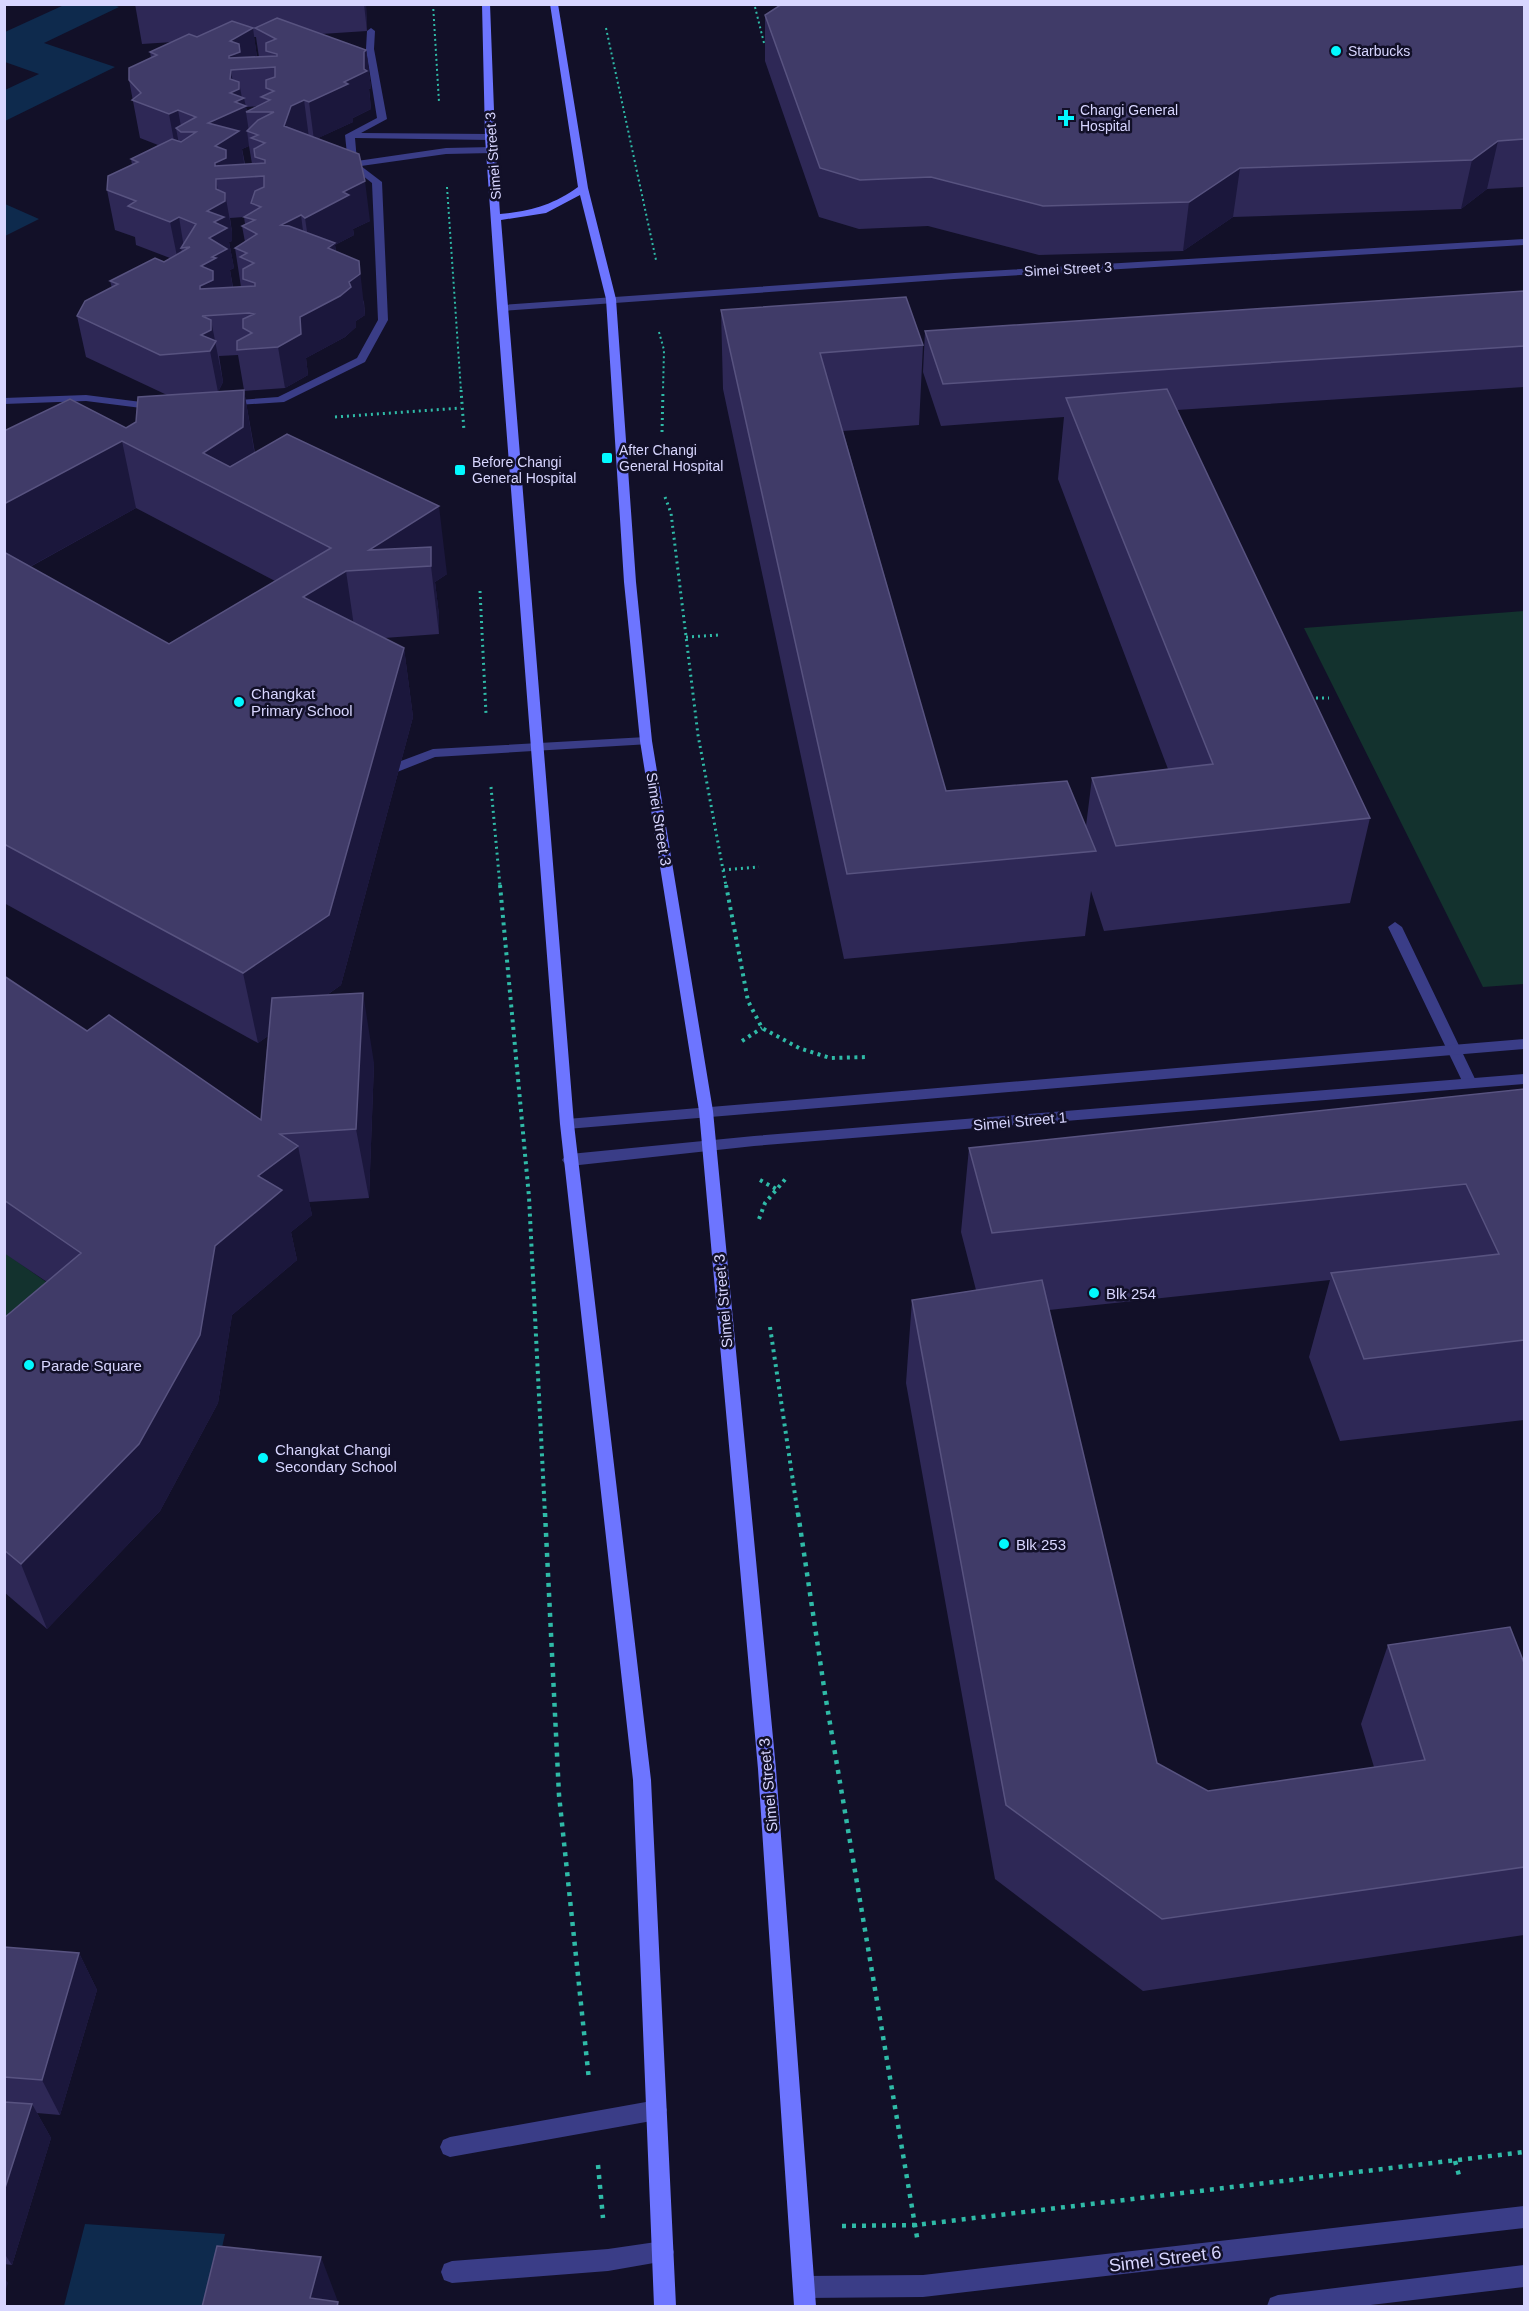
<svg xmlns="http://www.w3.org/2000/svg" width="1529" height="2311" font-family="Helvetica,sans-serif">
	<style>
		.green { fill: #13322e }
		.water { fill: #0e2a4d }
		.lines { fill: none; stroke-linecap: round; stroke-linejoin: round }
		.path-far3 { stroke: #2fbaa7; stroke-width: 2; stroke-dasharray: 2 3; stroke-linecap: butt }
		.path-far2 { stroke: #2fbaa7; stroke-width: 3; stroke-dasharray: 2 4; stroke-linecap: butt }
		.path-far1 { stroke: #2fbaa7; stroke-width: 4; stroke-dasharray: 3 4.5; stroke-linecap: butt }
		.path { stroke: #2fbaa7; stroke-width: 4.5; stroke-dasharray: 4 6; stroke-linecap: butt }
		.service { fill: #3a3d87; fill-rule: evenodd }
		.minor { fill: #3a3d87; fill-rule: evenodd }
		.secondary { fill: #6d75ff; fill-rule: evenodd }
		.wall { fill: #2e2856; fill-rule: evenodd }
		.shaded-wall { fill: #1b173c }
		.building { fill: #403b68; stroke: #585380; stroke-width: 1.5; fill-rule: evenodd }
		.poi-dot { fill: #02f9ff; stroke: #121028; stroke-width: 2 }
		.labels { text-anchor: middle; dominant-baseline: central; stroke-width: 5; stroke-linejoin: round; paint-order: stroke }
		.far-poi-label { font-size: 14px; fill: #d8d6ff; stroke: #121028; text-anchor: start }
		.far-street-label { font-size: 14px; fill: #d8d6ff; stroke: #121028 }
		.poi-label { font-size: 15px; fill: #d8d6ff; stroke: #121028; text-anchor: start }
		.street-label { font-size: 15px; fill: #d8d6ff; stroke: #121028 }
		.near-street-label { font-size: 18px; fill: #d8d6ff; stroke: #121028 }
	</style>
	<rect width="100%" height="100%" fill="#121028"/>
	<!-- green -->
	<path class="green" d="M1524,611V984L1483,987L1304,628Z
		M5,1253L103,1322L5,1407Z"/>
	<!-- water -->
	<path class="water" d="M110,4L119,7L44,43L115,67L5,121V90L39,74L5,62V32L64,5Z
		M5,204L39,219L5,236Z
		M85,2224L225,2234L209,2306H64Z"/>
	<g class="lines">
		<!-- path-far3 -->
		<path class="path-far3" d="M433,4L439,102
			M755,7L764,43H768
			M606,28L656,260
			M447,187L461,391
			M659,332L664,350L663,391"/>
		<!-- path-far2 -->
		<path class="path-far2" d="M461,390L464,431
			M335,417L461,408
			M662,432L663,390
			M665,497L671,513L698,735L726,886
			M480,591L486,714
			M686,637L719,635
			M1310,698H1329
			M491,787L500,886
			M723,870L759,867"/>
		<!-- path-far1 -->
		<path class="path-far1" d="M500,885L529,1197L545,1515
			M726,885L748,1001L762,1028L799,1048L830,1058L869,1057
			M742,1041L762,1028
			M760,1180L776,1189
			M759,1219L765,1203L788,1176
			M770,1327L798,1515"/>
		<!-- path -->
		<path class="path" d="M545,1513L559,1795L589,2080
			M798,1513L825,1694L918,2243
			M1455,2161L1460,2179
			M598,2165L603,2218
			M842,2226L916,2225L1524,2152"/>
		<!-- service -->
		<path class="service" d="M371,28L375,31L374,49L387,119L361,133L490,134L495,137L490,140L355,138L357,161L446,148L492,147L497,150L492,153L446,154L361,166L382,182L388,320L365,362L284,402L222,406L221,404L226,401L278,397L357,358L378,320L372,183L348,164L345,135L377,118L366,49L367,31Z
			M86,395L157,404L162,407L157,410L86,401L4,404V398Z
			M646,737L652,741L650,744L435,757L387,776L382,777L376,773L377,770L433,749Z
			M1395,922L1402,927L1477,1083L1475,1087L1470,1088L1463,1083L1388,927Z
			M657,2100L664,2103L667,2110L664,2117L657,2120L450,2157L443,2154L440,2147L443,2140L450,2137Z
			M1524,2206V2228L923,2297L804,2298L796,2295L793,2287L796,2279L804,2276L923,2275Z
			M663,2241L671,2244L674,2252L671,2260L608,2271L452,2283L444,2280L441,2272L444,2264L452,2261L608,2249Z
			M1524,2265V2287L1362,2306H1267L1270,2298L1278,2295Z"/>
		<!-- minor -->
		<path class="minor" d="M1524,239V245L954,279L502,311L497,308L502,305L954,273Z
			M1524,1039V1049L567,1129L560,1124L567,1119Z
			M1524,1074V1084L754,1146L570,1166L565,1164L562,1160L565,1156L570,1154L754,1136Z"/>
		<!-- secondary -->
		<path class="secondary" d="M482,4H490L495,137L500,214C531,211 553,205 578,187L550,4H558L588,188L616,299L636,582L652,741L713,1111L776,1769L816,2306H794L758,1769L699,1111L640,741L624,582L606,299L580,195L546,213L501,220L574,1124L651,1780L676,2306H654L633,1780L560,1124L497,308L485,137Z"/>
	</g>
	<!-- wall -->
	<path class="wall" d="M135,4H366L367,31L321,34L366,50L371,88L369,89L371,109L353,118V122L318,138L370,221L353,229L354,235L335,245L336,251L364,302L365,315L356,321V327L345,337L306,358L308,375L285,388L244,391L255,453L447,574L435,582L439,615V634L384,638L404,648L413,717L341,985L327,995L374,1063L369,1198L309,1202L312,1215L291,1232L297,1260L232,1315L218,1403L160,1511L47,1629L4,1592V1318L47,1282L4,1253V976L87,1031L261,1120L268,1036L258,1043L4,903V431L126,428L136,422L167,395L86,357L77,316L112,288L110,281L164,262L170,258L136,245L135,237L115,230L107,190L132,165L131,159L158,145L140,138L129,80L151,58L150,52L173,42L142,44ZM254,37H256L259,57H257ZM258,106L247,112L246,107ZM249,146L252,164H245L242,149ZM244,217L245,224L242,226L245,242L235,248L241,287H233L230,270L234,268L229,242L232,241V232L230,218ZM238,355L244,390L218,392L223,382L219,356ZM136,508L275,581L169,644L30,567Z
		M1524,4V187L1487,189L1461,209L1233,217L1183,251L1039,255L928,226L859,229L819,217L765,61V15Z
		M1524,291V387L1177,410L1370,818L1350,903L1104,931L1091,891L1085,936L844,959L723,389L721,310L923,345L919,425L843,431L946,791L1086,826L1092,778L1168,769L1058,479L1064,417L941,426L923,372L925,331Z
		M1524,1089V1420L1340,1441L1309,1357L1330,1280L1049,1310L1157,1763L1208,1791L1374,1767L1361,1724L1388,1645L1524,1663V1935L1143,1991L995,1879L906,1383L912,1300L976,1290L961,1232L969,1148Z
		M4,1947L79,1953L97,1990L60,2115L37,2113L51,2138L12,2265L4,2264Z"/>
	<!-- shaded-wall -->
	<path class="shaded-wall" d="M364,4H366L367,31Z
		M253,28L258,65L231,70L234,91L239,82L242,98H244L247,112H246L249,132L247,131L249,146L242,149L245,169L217,179L208,123L230,79L229,58L230,41Z
		M366,50L371,88L369,89L371,109L353,118V122L314,140L309,102L344,82L364,52Z
		M304,100L309,138L284,126L291,106Z
		M178,110L182,132L176,128L180,150L176,152L169,114Z
		M1498,141L1487,189L1461,209L1472,160Z
		M1240,168L1233,217L1183,251L1189,202Z
		M216,179L220,204L225,193L232,232V241L229,242L234,268L230,270L233,289L205,316L200,286L201,266L209,238L207,211L216,189Z
		M365,181L370,221L353,229L354,235L335,245L340,283L311,258L305,218L343,192Z
		M301,215L306,255L281,225Z
		M179,217L184,248H181L183,259L178,261L170,222Z
		M359,261L365,315L356,321V327L345,337L306,358L308,375L285,388L278,347L300,317L349,282Z
		M211,320L223,382L218,392L210,351L201,335Z
		M244,390L255,456L210,486L203,453Z
		M122,441L136,508L4,581V504Z
		M439,506L447,574L435,582L439,615V634L431,566L369,550Z
		M346,571L356,640L303,597Z
		M404,648L413,717L341,985L258,1043L243,973Z
		M363,993L374,1063L369,1198L356,1129Z
		M298,1146L312,1215L291,1232L297,1260L232,1315L218,1403L160,1511L47,1629L21,1564L258,1176Z
		M79,1953L97,1990L60,2115L42,2080Z
		M32,2104L51,2138L12,2265L4,2253V2191Z
		M321,2257L340,2307H314L310,2298Z
		M4,2277L8,2283L4,2295Z"/>
	<!-- building -->
	<path class="building" d="M782,4H1524V139L1498,141L1472,160L1240,168L1189,202L1043,206L931,177L860,180L820,168L765,15Z
		M277,18L366,50L364,52V69L367,71L344,82L348,84L309,102L304,100L291,106L284,126L359,154L365,181L343,192L349,195L305,218L301,215L281,225L289,226L335,243L328,248L359,261L360,274L349,282L351,287L340,296L300,317L301,334L278,347L237,350V341L252,333L243,328V319L254,314L249,313L202,316L211,320V330L201,335L216,341L210,351L160,355L77,316L85,301L118,284L110,281L155,258L164,262L190,247L181,248L196,224L179,217L170,222L128,206L136,201L107,190L108,176L138,162L131,159L172,139L181,142L196,132H181L176,128L196,117L178,110L169,114L132,100L141,93L129,80V68L157,55L150,52L189,34L197,37L232,21L253,28L230,41L239,44L240,52L229,56V58L277,56V54L266,51V43L276,39L255,28ZM275,67V77L266,80V88L274,91L261,97L270,100L246,112H274L258,120L247,131L258,135L251,138L265,143L254,149L255,157L265,160V163L215,166V163L226,158V150L215,146L239,131L208,123L246,106L235,102L244,98L230,93L239,89V82L230,79L231,70ZM264,176V187L255,191L251,203L261,207L244,217L255,220L242,226L257,234L235,248L247,253L240,257L254,263L243,269V279L255,283V286L200,289V286L213,280V271L201,266L216,258L212,257L227,249L209,238L227,228L214,222L224,217L207,211L225,201V193L216,189V179Z
		M1524,291V346L943,384L925,331Z
		M906,297L923,345L820,353L946,791L1067,781L1096,851L847,874L721,310Z
		M1167,389L1370,818L1116,846L1092,778L1213,764L1066,398Z
		M244,390L243,427L203,453L230,467L287,434L439,506L369,550L431,547V566L346,571L303,597L404,648L329,915L243,973L4,844V552L169,644L331,548L122,441L4,504V431L70,399L126,428L136,422L138,397Z
		M4,976L87,1031L109,1015L261,1120L272,998L363,993L356,1129L280,1134L298,1146L258,1176L282,1190L215,1246L200,1335L139,1444L21,1564L4,1550V1318L81,1253L4,1200Z
		M1524,1089V1340L1364,1359L1331,1273L1499,1254L1466,1184L992,1233L969,1148Z
		M1042,1280L1157,1763L1208,1791L1425,1760L1388,1645L1510,1627L1524,1663V1867L1162,1919L1006,1805L912,1300Z
		M4,1947L79,1953L42,2080L4,2077Z
		M4,2102L32,2104L4,2191Z
		M217,2246L321,2257L310,2298L338,2302L337,2307H202Z"/>
	<!-- markers -->
	<g class="poi-dot">
		<circle cx="1336" cy="51" r="6"/>
		<path d="M1063 109h6v6h6v6h-6v6h-6v-6h-6v-6h6z"/>
		<rect x="601" y="452" width="12" height="12" rx="3"/>
		<rect x="454" y="464" width="12" height="12" rx="3"/>
		<circle cx="239" cy="702" r="6"/>
		<circle cx="1094" cy="1293" r="6"/>
		<circle cx="29" cy="1365" r="6"/>
		<circle cx="263" cy="1458" r="6"/>
		<circle cx="1004" cy="1544" r="6"/>
	</g>
	<g class="labels">
		<!-- far-poi labels -->
		<g class="far-poi-label">
			<text x="1348" y="51">Starbucks</text>
			<text x="1080" y="110">Changi General<tspan x="1080" dy="16">Hospital</tspan></text>
			<text x="619" y="450">After Changi<tspan x="619" dy="16">General Hospital</tspan></text>
			<text x="472" y="462">Before Changi<tspan x="472" dy="16">General Hospital</tspan></text>
		</g>
		<!-- far-street labels -->
		<g class="far-street-label">
			<text transform="translate(493 156) rotate(-94)">Simei Street 3</text>
			<text transform="translate(1068 269) rotate(-3)">Simei Street 3</text>
		</g>
		<!-- poi labels -->
		<g class="poi-label">
			<text x="251" y="693">Changkat<tspan x="251" dy="17">Primary School</tspan></text>
			<text x="1106" y="1293">Blk 254</text>
			<text x="41" y="1365">Parade Square</text>
			<text x="275" y="1449">Changkat Changi<tspan x="275" dy="17">Secondary School</tspan></text>
			<text x="1016" y="1544">Blk 253</text>
		</g>
		<!-- street labels -->
		<g class="street-label">
			<text transform="translate(659 819) rotate(81)">Simei Street 3</text>
			<text transform="translate(1020 1121) rotate(-5)">Simei Street 1</text>
			<text transform="translate(723 1301) rotate(-95)">Simei Street 3</text>
			<text transform="translate(768 1785) rotate(-95)">Simei Street 3</text>
		</g>
		<!-- near-street labels -->
		<g class="near-street-label">
			<text transform="translate(1165 2259) rotate(-7)">Simei Street 6</text>
		</g>
	</g>
	<!-- border -->
	<rect width="1529" height="2311" fill="none" stroke="#d8d6ff" stroke-width="12"/>
</svg>
